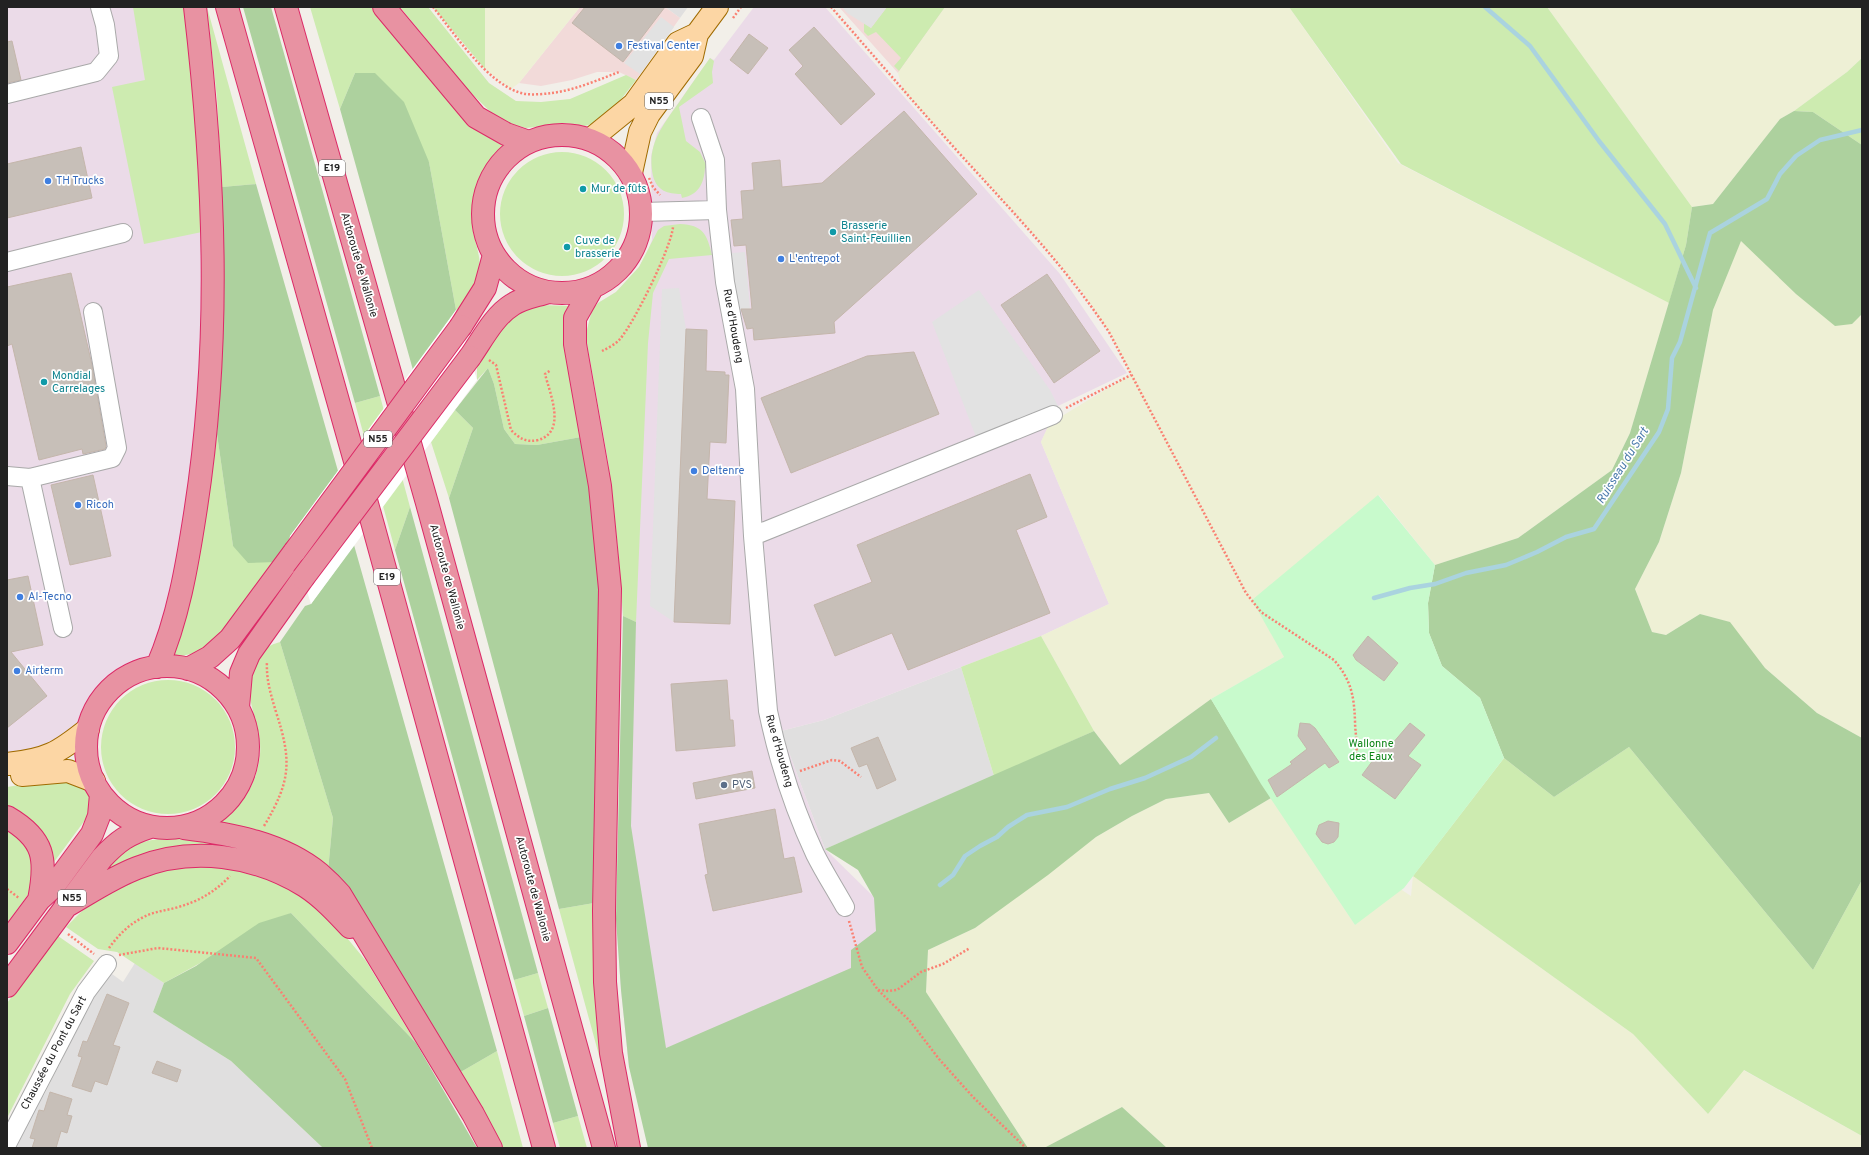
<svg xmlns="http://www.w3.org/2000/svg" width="1869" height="1155" font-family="Overpass,sans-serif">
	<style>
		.residential { fill: #e0dfdf }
		.commercial { fill: #f2dad9 }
		.industrial { fill: #ebdbe8 }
		.farmland { fill: #eef0d5 }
		.grass { fill: #cdebb0 }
		.forest { fill: #add19e }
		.park { fill: #c8facc }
		.parking { fill: #e2e2e2 }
		.pier { fill: #fff }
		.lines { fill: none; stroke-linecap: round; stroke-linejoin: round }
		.stream { stroke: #aad3df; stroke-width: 4.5 }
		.building { fill: #c7bfb8; stroke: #c4b6ab }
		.minor-casing { stroke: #a9a9a9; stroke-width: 20 }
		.major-casing { stroke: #a06b00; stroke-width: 24 }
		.highway-casing { stroke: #dc2a67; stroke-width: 24 }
		.path { stroke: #fa8072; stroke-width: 2.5; stroke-dasharray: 2 2; stroke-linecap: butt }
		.minor { stroke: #fff; stroke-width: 18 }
		.major { stroke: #fcd6a4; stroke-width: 22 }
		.highway { stroke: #e892a2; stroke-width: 22 }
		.highway-bridge-casing { stroke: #dc2a67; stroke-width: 24; stroke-linecap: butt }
		.highway-bridge { stroke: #e892a2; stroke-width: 22 }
		.shop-dot { fill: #3f7fe0; stroke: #fff; stroke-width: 1.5 }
		.culture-dot { fill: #0f9aa8; stroke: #fff; stroke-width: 1.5 }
		.service-dot { fill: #5c6f8a; stroke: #fff; stroke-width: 1.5 }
		.labels { text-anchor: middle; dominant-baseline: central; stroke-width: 3.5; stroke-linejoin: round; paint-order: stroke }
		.shield { fill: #fff; stroke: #646464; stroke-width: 1 }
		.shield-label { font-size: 10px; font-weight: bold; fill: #222 }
		.shop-label { font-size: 11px; fill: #366cbe; stroke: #fff; text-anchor: start }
		.culture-label { font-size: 11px; fill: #0d838f; stroke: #fff; text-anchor: start }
		.street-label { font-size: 11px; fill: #222; stroke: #fff }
		.park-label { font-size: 11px; fill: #0c8416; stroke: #fff }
		.service-label { font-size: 11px; fill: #4e5e75; stroke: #fff; text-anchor: start }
		.water-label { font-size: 12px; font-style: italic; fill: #4a7aab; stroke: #fff }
	</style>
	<rect width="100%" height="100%" fill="#f2efe9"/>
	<!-- residential -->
	<path class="residential" d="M665,7H688L680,18Z
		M961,667L994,776L825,849L781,731L824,720Z
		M135,963L164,983L153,1012L231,1061L323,1148H12L30,1111L44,1095L98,988L112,974L123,982Z"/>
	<!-- commercial -->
	<path class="commercial" d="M580,7H665L680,18L636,80L619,72H597L572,80L541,86L519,83Z
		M839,7H945L898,73Z"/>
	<!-- industrial -->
	<path class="industrial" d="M7,7H185L201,118L205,357L184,524L162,626L153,654L120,670L109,677L97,689L76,726L64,741L7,758Z
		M754,7H825L1060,274L1127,373L1058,406L1041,442L1109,604L1041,636L961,667L824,720L781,731L825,849L928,950L666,1048L629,1067L621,990L616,919L623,616L618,548L608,461L587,343V330L592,310L598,303L616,292L639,267L647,253L652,240L651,156L657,133L710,58L714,60Z"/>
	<!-- farmland -->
	<path class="farmland" d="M485,7H580L519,83L511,89L485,69Z
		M945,7H1289L1398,163L1669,303L1630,433L1612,470L1518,538L1435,565L1379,495L1253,600L1284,657L1211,699L1120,765L1094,731L1041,636L1109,604L1041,442L1049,424L1131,374L1109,332L1083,293L1035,236L903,90L898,73Z
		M1547,7H1862V58L1847,72L1794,111L1780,119L1713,204L1692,207Z
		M1741,240L1796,294L1860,317L1862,314V738L1817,713L1765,668L1729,622L1700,614L1666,635L1652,632L1635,589L1659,542L1681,473L1713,310Z
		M1209,793L1229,823L1271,798L1355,925L1396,886L1411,896L1413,876L1633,1034L1708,1114L1743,1070L1862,1136V1148H1167L1122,1107L1044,1148H1028L926,992L928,950L975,928L1096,837L1132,816L1166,799Z"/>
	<!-- grass -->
	<path class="grass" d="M133,7H185L201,118L202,232L144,244L112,87L145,80Z
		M207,7L256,184L222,187L217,98Z
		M310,7H375L504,144C483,163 472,188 472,217C471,231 477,243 479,257C482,276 473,299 456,310L429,162L355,73L340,109Z
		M400,7H428L489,83L516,101L541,102L570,99L626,75L636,80L612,111L597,122L585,126L566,123L526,128L500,121L469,91Z
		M433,7H485V69Z
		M887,7H945L899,71L894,66L901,58L876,32L868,36L864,32V23L871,28Z
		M1289,7H1547L1692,207L1686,245L1669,303L1401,164Z
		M710,58L714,61L712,72L713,83L679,107L686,141L700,152L708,169L705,168C704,184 698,195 682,198L681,194C668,194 657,191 653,176C646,145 663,125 680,101C690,86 700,72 710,58Z
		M1862,58V145L1813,112L1794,111L1847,72Z
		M500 214a62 62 0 1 1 124 0a62 62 0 1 1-124 0Z
		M680,224C703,225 707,234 712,255L669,259L653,293L648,343L636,622L623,616L618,548L608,461L587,343V330L592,310L598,303L616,292L639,267L658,230L664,226Z
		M541,305L571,306L581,437L537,445L515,444L504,429L494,384L488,368L477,380V361L506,322L516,314L530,308Z
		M380,396L410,507L395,550L355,403Z
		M455,410L473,428L449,498L431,442Z
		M217,434L233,546L276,562L217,640L199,652L173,658C196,587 209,509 217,434Z
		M1041,636L1094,731L994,776L961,667Z
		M280,642L333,818L328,871L215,826C241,809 257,785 260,754C263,721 236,690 257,659C266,648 267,646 280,642Z
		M101 747a67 67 0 1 1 134 0a67 67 0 1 1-134 0Z
		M1629,747L1813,970L1862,880V1136L1744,1070L1708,1114L1633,1034L1413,876L1504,758L1554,797Z
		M56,779L85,786L90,797L88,816L54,862C44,829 37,821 7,805V787Z
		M7,823L30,842L35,885L7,923Z
		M191,837L241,844L255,857L103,873C110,866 116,855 124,850C144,837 169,839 191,837Z
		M175,865L242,866L297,890L338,927L366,961L416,1043L291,913L164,983L117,952L98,949L66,927L91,902L111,889Z
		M594,903L606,1081L559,909Z
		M58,936L94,961L70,994L7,1118V1003Z
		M538,973L548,1008L524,1016L514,980Z
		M497,1051L523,1148H501L459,1073Z
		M578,1116L587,1148H560L553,1123Z"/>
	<!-- forest -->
	<path class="forest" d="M243,7H271L380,396L355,403Z
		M355,73H375L404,102L429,162L456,310L413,370L340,109Z
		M1794,111L1813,112L1862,145V314L1852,324L1835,326L1796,294L1741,241L1713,310L1681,473L1659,542L1635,589L1652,632L1666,635L1700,614L1730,622L1765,668L1817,713L1862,738V880L1813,970L1629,747L1554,797L1504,758L1480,698L1442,666L1429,633L1428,603L1435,565L1518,538L1612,470L1630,433L1686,245L1692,207L1713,204L1780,119Z
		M256,184L338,471L290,536L287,546L276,562L248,563L233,546L217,434L221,375L222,187Z
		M488,368L494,384L504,429L515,444L537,445L581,437L593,510L601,602L594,843V903L559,909L449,498L473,428L455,410Z
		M410,507L538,973L514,980L395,550Z
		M354,545L497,1051L459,1073L328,871L333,818L280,642L305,606L311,604Z
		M623,616L636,622L631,826L666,1048L851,968V950L876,931L874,898L858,870L825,849L1094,731L1120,765L1211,699L1271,798L1229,823L1209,793L1166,799L1132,816L1096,837L1048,875L975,928L928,950L926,992L1028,1148H648L629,1067L621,990L616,919Z
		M291,913L416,1043L477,1148H323L231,1061L153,1012L164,983L196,966L259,923Z
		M548,1008L578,1116L553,1123L524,1016Z
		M1122,1107L1167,1148H1044Z"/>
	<!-- park -->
	<path class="park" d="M1378,495L1435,565L1428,603L1429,633L1442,666L1480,698L1504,758L1404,888L1355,925L1261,784L1211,699L1284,657L1252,600Z"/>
	<!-- parking -->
	<path class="parking" d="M842,7H887L871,28L847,13Z
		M661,17L674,27L640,74L624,63Z
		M745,252L750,309L735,311L731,275L732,253Z
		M679,288L686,329L674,622L650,606L662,289Z
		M979,290L1050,390L1058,406L976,437L932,322Z"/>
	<!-- pier -->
	<path class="pier" d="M456,310L477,380L311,604L290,536Z"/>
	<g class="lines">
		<!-- stream -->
		<path class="stream" d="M1485,7L1530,46L1599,141L1665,224L1696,288
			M1374,598L1410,588L1435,584L1466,573L1506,565L1537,552L1566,537L1594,529L1659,432L1668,409L1672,358L1680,342L1710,233L1767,199L1780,174L1796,156L1820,140L1862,130
			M940,885L953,875L965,856L980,846L997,837L1008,827L1027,815L1067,807L1110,789L1145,778L1191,757L1216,738"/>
	</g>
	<!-- building -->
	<path class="building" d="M585,7H665L623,62L572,23Z
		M814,27L875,94L841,125L795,74L803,66L789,50Z
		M749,34L768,48L748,74L730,60Z
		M12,41L21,80L7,83V42Z
		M904,111L977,194L834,322L835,333L754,340L753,328L747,329L741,309H752L746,245L734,246L731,220L743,219L741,191L754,190L752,163L780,160L782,187L822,183Z
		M81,147L92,198L7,218V164Z
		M71,273L92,365L106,446L105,449L83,454L82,449L39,460L12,344L7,346V287Z
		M1047,274L1100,351L1054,383L1001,305Z
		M686,329L707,330L706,371L725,372V375H729L726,443L710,442L707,499L735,501L730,624L674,622Z
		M914,352L939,414L791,473L761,398L867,356Z
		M1030,474L1047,517L1016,530L1050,613L908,670L892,633L835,656L814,605L872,582L857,545Z
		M93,475L111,556L70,565L51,485Z
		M28,576L43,645L11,652L47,696L7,728V580Z
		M1368,636L1398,663L1384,681L1356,660L1353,655Z
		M727,680L730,720H733L735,746L676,751L671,684Z
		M1300,723L1310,724L1315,728L1339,762L1329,768L1325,763L1277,797L1268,780L1292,764L1290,762L1307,749L1298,736Z
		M1410,723L1425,735L1408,756L1421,765L1395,799L1362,775L1388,740L1392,744Z
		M878,737L896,780L877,789L867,764L859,767L851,748Z
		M752,771L755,788L696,799L693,783Z
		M775,809L784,859L794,857L802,892L713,911L705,875L708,874L699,824Z
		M1328,821L1339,823L1338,837L1334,842L1328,844L1322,842L1316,834L1319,825Z
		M107,994L129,1003L113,1045L120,1047L107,1085L95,1081L91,1092L72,1086L82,1057L78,1056L83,1041L87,1042Z
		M157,1061L181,1070L177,1082L152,1073Z
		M50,1092L72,1099L67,1115L72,1116L67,1133L61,1131L56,1148H32L35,1139L30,1138L39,1110L44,1111Z"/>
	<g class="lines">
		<defs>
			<path id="minor" d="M7,94L96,72L109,56L105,25L100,7
				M701,118L715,160L717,210L725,282L745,389L753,536L768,711C778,759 794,809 815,854C824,872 835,889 845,907
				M642,212L717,210
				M7,262L123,233
				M7,476L30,478L63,628
				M30,478L112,458L117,448L93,312
				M753,536L1053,415
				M7,1144L86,992L107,964"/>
			<path id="major" d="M591,139L634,104L678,43L697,34
				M631,173L640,132L649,114L692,56L697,34L717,7
				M7,764C47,760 58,753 88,729
				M22,775L68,771L94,781"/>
			<path id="highway" d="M227,7L373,525L544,1148
				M286,7L427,503L604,1148
				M384,7L476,117L506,134L529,142
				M483 214a79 79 0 1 1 158 0a79 79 0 1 1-158 0Z
				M592,288L575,318V344L600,486L610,589L604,911L605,982L611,1053L629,1148
				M461,326L485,288L494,255
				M470,357C482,340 494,316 512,305C522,298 536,296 548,292
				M86 747a81 81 0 1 1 162 0a81 81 0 1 1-162 0Z
				M157,667C178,619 187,566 195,514C222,343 215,178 195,7
				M188,669L210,657L230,639L295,551
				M238,707L241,673L249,654L303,578
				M7,817C45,839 47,859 39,900
				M184,828C232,834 282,843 320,874C327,880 334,887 340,894L473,1114L491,1148
				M65,907C88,894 111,878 137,868C192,846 255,855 305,886C322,897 336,912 350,927
				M7,943L39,900L53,887L92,834L99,816L101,794
				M7,986L102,858C118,841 128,834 150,827"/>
		</defs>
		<!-- minor casing -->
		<use href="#minor" class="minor-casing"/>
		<!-- major casing -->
		<use href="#major" class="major-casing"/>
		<!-- highway casing -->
		<use href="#highway" class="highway-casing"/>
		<!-- path -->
		<path class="path" d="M433,7C455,34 489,87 525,94C534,95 544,94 552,93C575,90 598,80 619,72
			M831,7C874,56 916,105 959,153C1012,211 1065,266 1109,332L1246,593L1261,612L1334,660C1351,680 1354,695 1355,721C1355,733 1358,743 1356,756
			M733,18L741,7
			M649,178L653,187L660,195
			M602,351C608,348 616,344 620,339C634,323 671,248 673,227
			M489,360L496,365L511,430C519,438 526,443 538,440C567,432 550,394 545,374L551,370
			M1066,408L1131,375
			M800,771L832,760L840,761L861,777
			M264,826C291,781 292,761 276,712C271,695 266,680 267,661
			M7,889L19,898
			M849,921L862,967L878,990L889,991L897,990L921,972L943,964L970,948
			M68,934L94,954
			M109,948C117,937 127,926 140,919C151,912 163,911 175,908C197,902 214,893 230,876
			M119,955L158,948L256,958L345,1079L372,1148
			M878,990L910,1021L939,1059L973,1097L1026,1148"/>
		<!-- minor -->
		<use href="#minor" class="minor"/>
		<!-- major -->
		<use href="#major" class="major"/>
		<!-- highway -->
		<use href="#highway" class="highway"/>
		<defs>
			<path id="highway-bridge" d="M295,551L461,326
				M303,578L470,357"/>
		</defs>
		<!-- highway-bridge casing -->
		<use href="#highway-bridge" class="highway-bridge-casing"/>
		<!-- highway-bridge -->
		<use href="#highway-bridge" class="highway-bridge"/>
	</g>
	<!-- markers -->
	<g class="shop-dot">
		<circle cx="619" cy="46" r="4"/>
		<circle cx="48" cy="181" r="4"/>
		<circle cx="781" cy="259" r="4"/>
		<circle cx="694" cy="471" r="4"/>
		<circle cx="78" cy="505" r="4"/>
		<circle cx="20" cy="597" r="4"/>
		<circle cx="17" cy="671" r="4"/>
	</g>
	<g class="culture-dot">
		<circle cx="583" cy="189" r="4"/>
		<circle cx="833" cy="232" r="4"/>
		<circle cx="567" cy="247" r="4"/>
		<circle cx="44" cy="382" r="4"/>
	</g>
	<circle class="service-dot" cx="724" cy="785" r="4"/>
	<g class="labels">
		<!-- shield labels -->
		<g class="shield">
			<rect x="645" y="93" width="28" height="16" rx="3"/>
			<rect x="319" y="160" width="26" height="16" rx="3"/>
			<rect x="364" y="431" width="28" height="16" rx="3"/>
			<rect x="374" y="569" width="26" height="16" rx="3"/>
			<rect x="58" y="890" width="28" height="16" rx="3"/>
		</g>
		<g class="shield-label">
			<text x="659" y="101">N55</text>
			<text x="332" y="168">E19</text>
			<text x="378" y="439">N55</text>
			<text x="387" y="577">E19</text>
			<text x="72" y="898">N55</text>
		</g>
		<!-- shop labels -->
		<g class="shop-label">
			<text x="627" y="46">Festival Center</text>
			<text x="56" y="181">TH Trucks</text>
			<text x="789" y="259">L'entrepot</text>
			<text x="702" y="471">Deltenre</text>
			<text x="86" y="505">Ricoh</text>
			<text x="28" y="597">Al-Tecno</text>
			<text x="25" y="671">Airterm</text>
		</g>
		<!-- culture labels -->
		<g class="culture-label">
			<text x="591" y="189">Mur de fûts</text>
			<text x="841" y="226">Brasserie<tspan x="841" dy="13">Saint-Feuillien</tspan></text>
			<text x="575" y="241">Cuve de<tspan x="575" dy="13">brasserie</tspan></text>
			<text x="52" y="376">Mondial<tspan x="52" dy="13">Carrelages</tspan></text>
		</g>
		<!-- street labels -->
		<g class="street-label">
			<text transform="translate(359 265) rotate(74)">Autoroute de Wallonie</text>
			<text transform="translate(733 326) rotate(80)">Rue d'Houdeng</text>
			<text transform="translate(447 577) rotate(75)">Autoroute de Wallonie</text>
			<text transform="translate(779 751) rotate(74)">Rue d'Houdeng</text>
			<text transform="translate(533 889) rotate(75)">Autoroute de Wallonie</text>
			<text transform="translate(54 1053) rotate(-62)">Chaussée du Pont du Sart</text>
		</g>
		<!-- park labels -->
		<g class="park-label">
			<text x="1371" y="744">Wallonne<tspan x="1371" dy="13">des Eaux</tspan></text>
		</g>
		<!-- service labels -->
		<g class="service-label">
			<text x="732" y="785">PVS</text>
		</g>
		<!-- water labels -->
		<g class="water-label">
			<text transform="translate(1623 466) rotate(-58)">Ruisseau du Sart</text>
		</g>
	</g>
	<!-- border -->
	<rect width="1869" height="1155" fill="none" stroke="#222222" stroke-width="16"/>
</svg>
